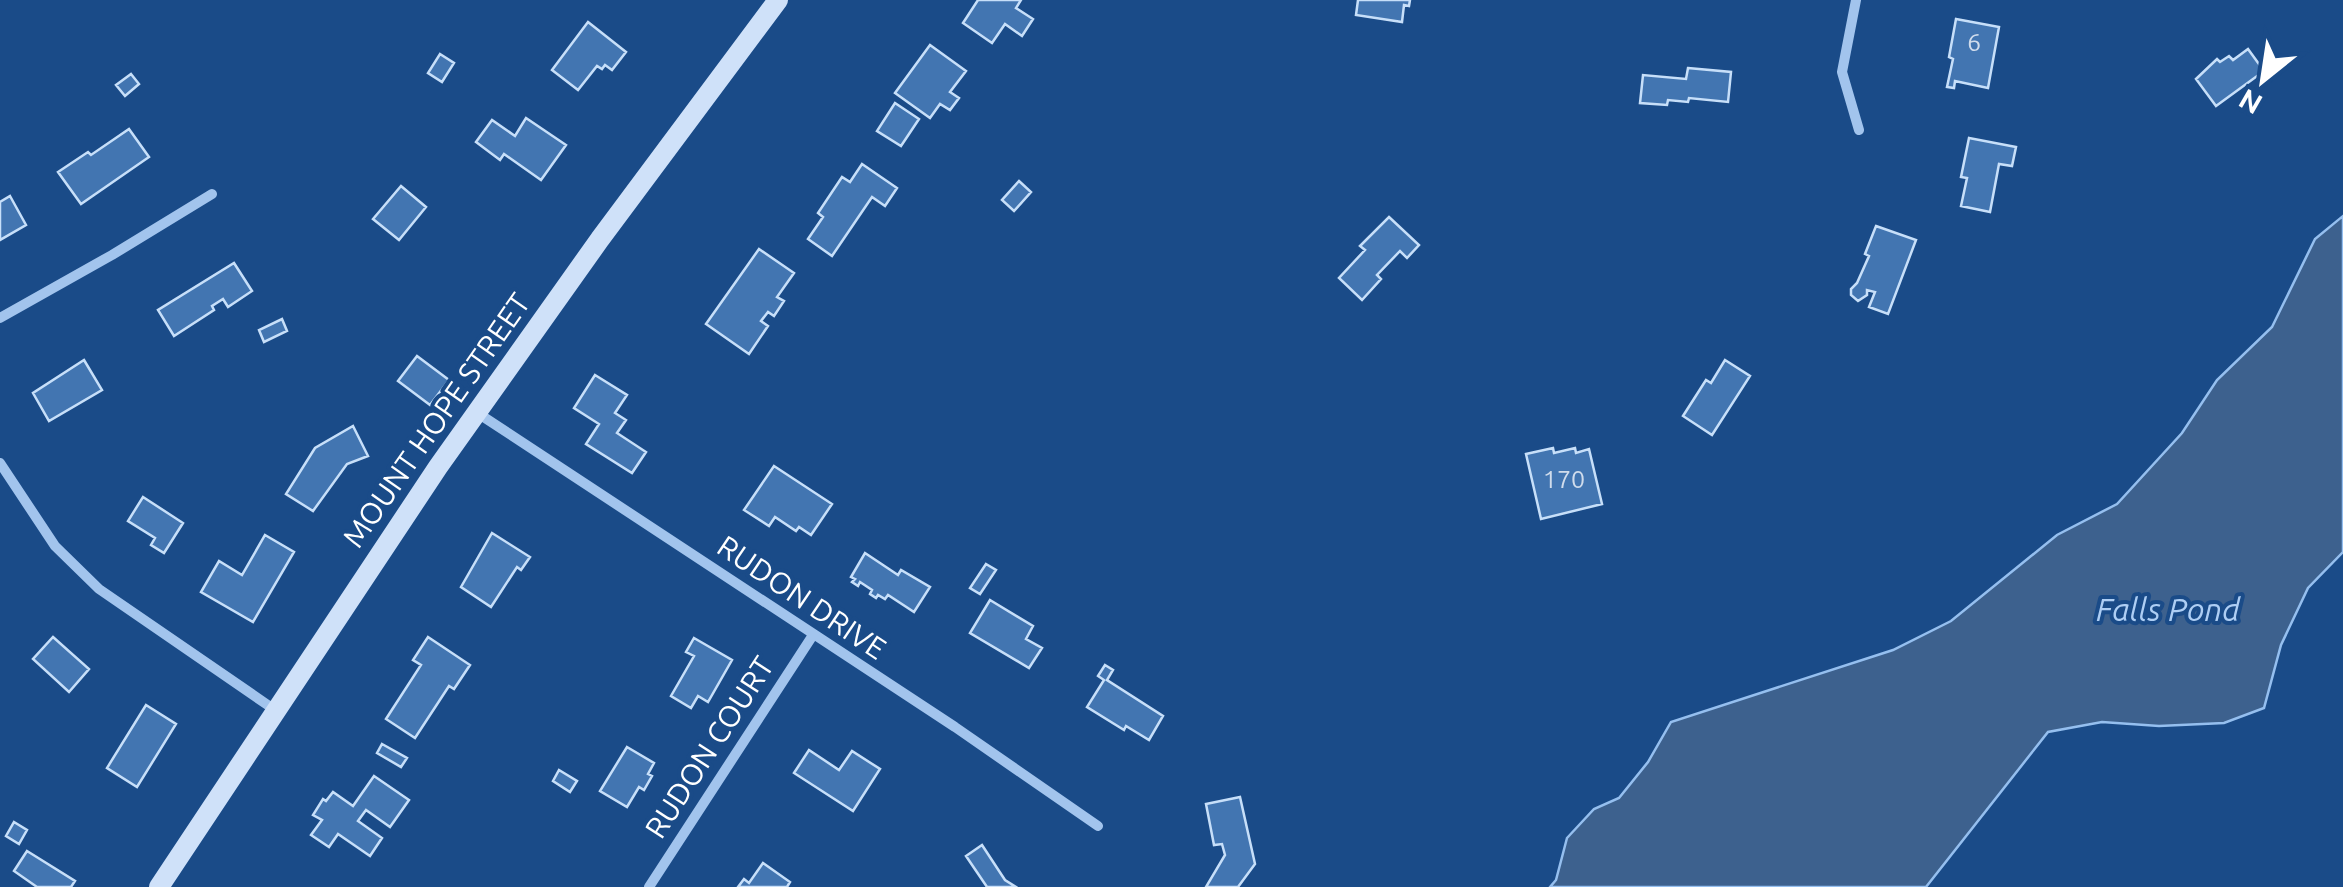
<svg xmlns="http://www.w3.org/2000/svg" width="2343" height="887" font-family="Ubuntu,sans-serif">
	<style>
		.water { fill: #3d618e; stroke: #95bfef; stroke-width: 2.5 }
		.building { fill: #4275b1; stroke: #c7dff9; stroke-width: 2.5 }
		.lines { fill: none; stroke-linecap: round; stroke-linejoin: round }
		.street { stroke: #a2c4ed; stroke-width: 10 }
		.secondary { stroke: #cfe1f9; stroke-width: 20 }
		.labels { text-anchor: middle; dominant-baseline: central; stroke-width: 8; stroke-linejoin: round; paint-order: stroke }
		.number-label { font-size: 25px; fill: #d0dcec }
		.street-label { font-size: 30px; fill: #fff; stroke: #1a4b88 }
		.water-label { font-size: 32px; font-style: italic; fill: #aecef4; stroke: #1a4b88 }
	</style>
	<rect width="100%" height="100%" fill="#1a4b88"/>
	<!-- water -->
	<path class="water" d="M2343,216V552L2308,588L2281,645L2264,708L2224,723L2159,726L2102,722L2048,732L1926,887H1550L1556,880L1567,838L1594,809L1619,798L1648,762L1671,722L1893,650L1951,621L2057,535L2117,504L2182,433L2217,380L2272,327L2315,239Z"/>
	<!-- building -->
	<path class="building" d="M978,0H1021L1016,8L1033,19L1022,36L1005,24L992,43L963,23Z
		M1358,0H1410L1409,6L1404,5L1402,22L1356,15Z
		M1956,19L1999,27L1988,88L1955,81L1954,88L1947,87L1953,59L1949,57Z
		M588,22L626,52L612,70L605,65L602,69L597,66L578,90L552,70Z
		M930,45L966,71L950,92L959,98L950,110L940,104L930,118L895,93Z
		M2248,49L2264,71L2216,106L2196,79L2217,59L2220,62L2229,56L2233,60Z
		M440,54L454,63L442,82L428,73Z
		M1688,68L1731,72L1728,102L1689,98L1688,102L1668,100L1667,105L1640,103L1643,75L1686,79Z
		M131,74L139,84L125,96L116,85Z
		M895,103L919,119L901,146L877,131Z
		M526,118L566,145L541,180L504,154L500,160L476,142L492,120L515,136Z
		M129,129L149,157L81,204L58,172L88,152L91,155Z
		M1969,138L2016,147L2012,166L1999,164L1990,212L1961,206L1967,178L1961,177Z
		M862,164L897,188L885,206L872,197L832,256L808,239L823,217L818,213L842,177L850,182Z
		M1019,181L1031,192L1014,211L1002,200Z
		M401,186L426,207L399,240L373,219Z
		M10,196L26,225L0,240V202Z
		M1389,217L1419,245L1407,258L1400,251L1377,275L1381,279L1362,300L1339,278L1365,250L1360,246Z
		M1876,226L1916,240L1888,314L1869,307L1875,292L1867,290V295L1858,301L1851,295V289L1857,283L1869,256L1865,254Z
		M759,249L794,273L777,297L784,301L774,316L768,312L761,321L768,326L749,354L706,324Z
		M234,263L252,291L228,307L223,299L212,306L214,310L174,336L158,310Z
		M282,319L287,331L264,342L259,330Z
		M417,356L449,380L430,405L398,381Z
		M84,360L102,390L49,421L33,393Z
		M1725,360L1750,376L1712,435L1683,416L1706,380L1711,383Z
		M595,375L627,395L615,413L626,420L617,433L646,452L632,473L586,444L599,424L574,408Z
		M353,426L368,456L347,464L313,511L286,494L315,448Z
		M1553,448L1554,453L1575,448L1576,453L1589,449L1602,504L1541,519L1526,454Z
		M774,466L832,504L811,535L799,527L796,531L775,517L769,526L744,510Z
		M143,497L183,523L164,553L151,545L155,538L128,521Z
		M492,533L530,557L521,570L517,567L491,607L461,587Z
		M265,535L294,552L253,622L201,592L219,561L242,575Z
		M865,553L898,575L901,570L930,587L914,612L888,595L885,599L878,595L876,598L870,594L872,590L860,582L858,586L852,582L855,579L851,577Z
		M986,564L996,570L980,594L970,588Z
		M990,600L1033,626L1026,639L1042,648L1029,668L970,633Z
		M53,637L89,669L69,692L33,659Z
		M428,637L470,665L454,689L449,686L415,738L386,719L421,665L413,660Z
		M694,638L732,660L708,702L698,696L691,708L671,696L694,656L686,652Z
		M1105,665L1113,670L1107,680L1163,716L1149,740L1126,726L1124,730L1087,707L1104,680L1098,676Z
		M146,705L176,724L137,787L107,768Z
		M382,744L407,758L401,767L377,753Z
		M627,747L654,763L648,774L652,776L644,790L639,787L627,807L600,791Z
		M809,750L839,770L852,751L880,769L853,811L794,773Z
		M559,770L577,781L570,792L553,781Z
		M374,776L409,800L390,827L366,810L358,821L382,838L370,856L338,834L329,847L311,835L322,820L313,815L323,799L326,801L333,792L353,806Z
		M1240,797L1255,864L1238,887H1206L1225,855L1222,844L1214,845L1206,804Z
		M14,822L27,830L19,844L6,836Z
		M982,845L1005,880L1016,887H987L966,856Z
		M27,851L75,881L71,887H37L14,871Z
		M763,863L790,882L787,887H738L744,879L749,883Z"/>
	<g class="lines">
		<!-- street -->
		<path class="street" d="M1856,0L1842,72L1859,130
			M0,318L112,255L212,194
			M476,412L955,727L1098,826
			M0,463L55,546L99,589L275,710
			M649,887L813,635"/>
		<!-- secondary -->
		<path class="secondary" d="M159,887L438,467L600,239L778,0"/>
	</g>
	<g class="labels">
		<!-- number labels -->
		<g class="number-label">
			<text x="1974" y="42">6</text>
			<text x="1564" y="479">170</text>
		</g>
		<!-- street labels -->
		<g class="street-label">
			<text transform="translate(436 420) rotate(-55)">MOUNT HOPE STREET</text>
			<text transform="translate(802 597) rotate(34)">RUDON DRIVE</text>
			<text transform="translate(709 747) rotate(-57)">RUDON COURT</text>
		</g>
		<!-- water labels -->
		<g class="water-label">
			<text x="2168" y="609">Falls Pond</text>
		</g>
	</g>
	<!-- north arrow -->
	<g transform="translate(2263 80) rotate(210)" stroke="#1a4b88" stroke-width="8" paint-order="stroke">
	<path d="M0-8L18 38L0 25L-18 38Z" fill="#ffffff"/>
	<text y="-15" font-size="28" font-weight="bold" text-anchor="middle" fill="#ffffff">N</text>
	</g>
</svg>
